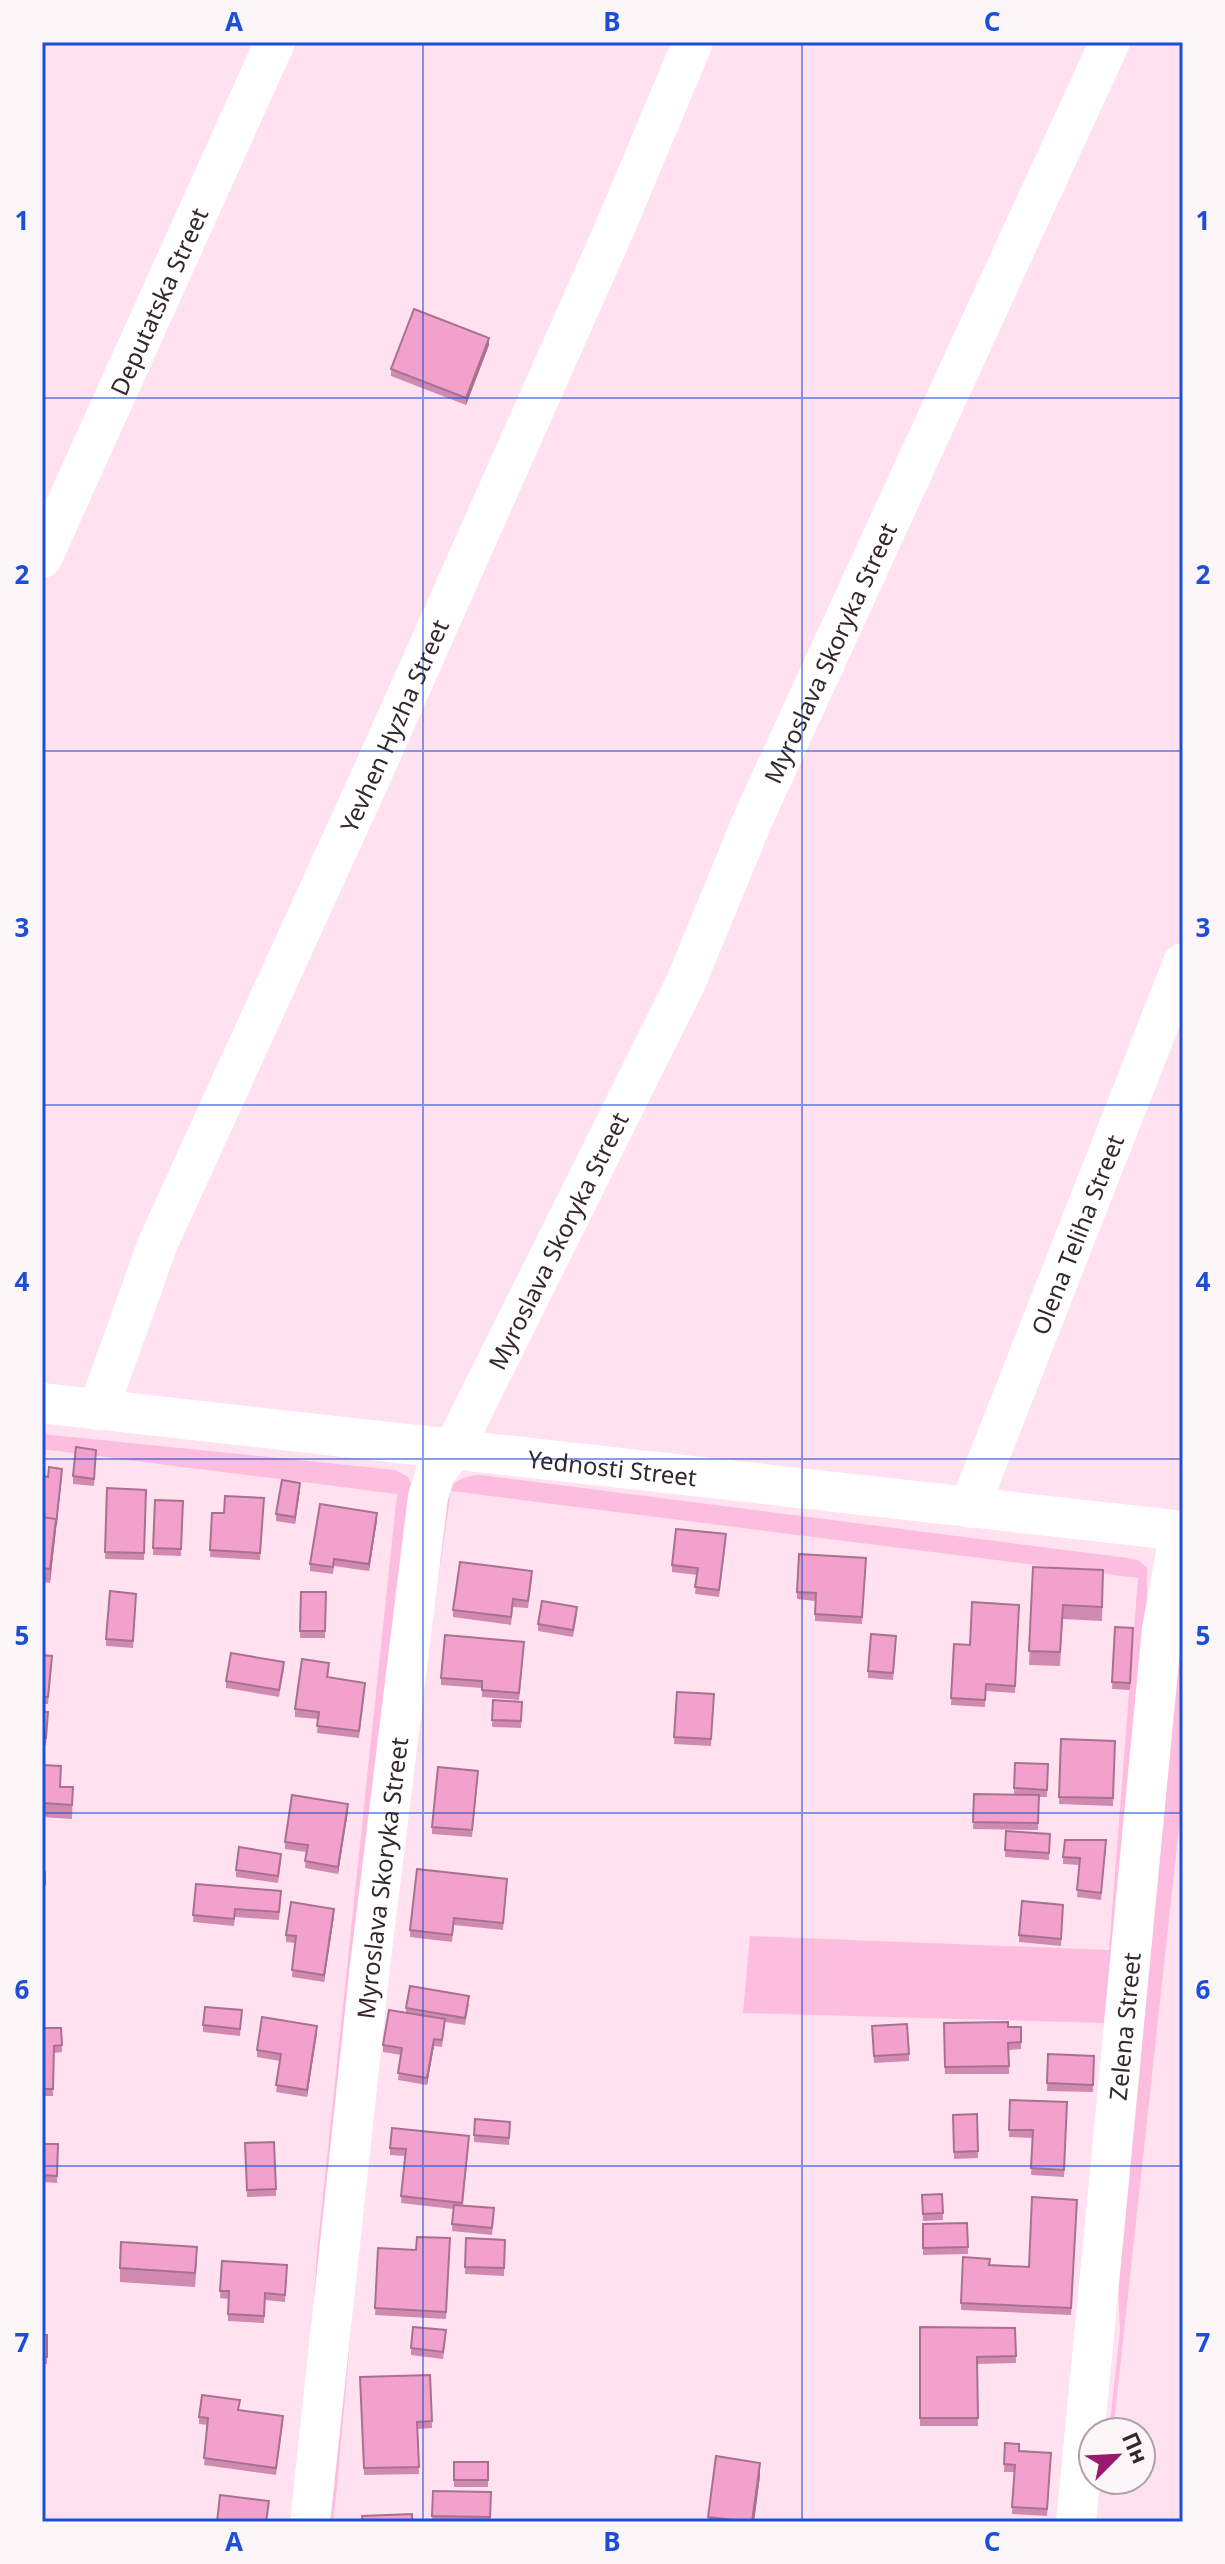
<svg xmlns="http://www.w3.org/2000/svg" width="1225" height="2564" font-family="'Noto Sans',sans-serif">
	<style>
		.green { fill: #fdbddf }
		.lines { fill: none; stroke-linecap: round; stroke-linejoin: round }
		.minor { stroke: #fff; stroke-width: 40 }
		.wall { fill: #d08ab0 }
		.shaded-wall { fill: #a97190 }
		.building { fill: #f2a1cd; stroke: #a97190; stroke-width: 2 }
		.grid { fill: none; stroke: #1d4ed8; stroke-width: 2; stroke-opacity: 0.55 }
		.labels { text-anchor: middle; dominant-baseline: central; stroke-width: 6; stroke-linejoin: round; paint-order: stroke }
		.street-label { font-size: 24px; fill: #34282e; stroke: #fcf6f9 }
		.neatline { fill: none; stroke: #1d4ed8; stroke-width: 3 }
		.grid-label { font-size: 26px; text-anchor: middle; font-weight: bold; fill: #1d4ed8 }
	</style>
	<rect width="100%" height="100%" fill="#ffe1f0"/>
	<!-- green -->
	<path class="green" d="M42,1434L395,1470L408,1477L413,1488L309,2368L317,2252L397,1494L42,1449Z
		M481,1475L1128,1558L1138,1560L1147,1568V1622L1064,2522H1056L1104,2023L743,2013L750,1936L1109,1950L1138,1578L451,1491L417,1723L360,2227L337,2488L333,2522H325L345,2357L386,1906L439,1510C443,1487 457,1476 481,1475Z
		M1183,1605V1791L1113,2432H1109L1120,2331L1118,2284Z"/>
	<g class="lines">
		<!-- minor -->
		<g class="minor">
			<path id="s1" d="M42,558L275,42"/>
			<path id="s2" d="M42,1403L1183,1531"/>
			<path id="s3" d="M98,1410L158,1243L373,772L614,230L693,42"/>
			<path id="s4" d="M969,1508L1183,963"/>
			<path id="s5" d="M310,2522L370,1966L428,1497L436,1472L453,1450L686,982L753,819L1110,42"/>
			<path id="s6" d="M1076,2522L1162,1629L1180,1531"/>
		</g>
	</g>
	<!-- wall -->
	<path class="wall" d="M489,345L466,405L391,376V369Z
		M96,1450L94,1486L73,1484V1476Z
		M42,1476H62L50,1583L42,1582Z
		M107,1488L146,1490L144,1560L105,1559Z
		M300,1490L295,1524L276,1521V1514Z
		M264,1498L260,1560L210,1557L212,1513H224Z
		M155,1500L183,1501L181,1556L153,1555Z
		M377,1520L369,1571L334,1566L333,1574L310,1571V1564Z
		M726,1542L719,1597L695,1594L697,1575L672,1572V1565Z
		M866,1558L862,1624L815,1621V1601L797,1599V1592Z
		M1033,1567L1103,1584L1102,1621L1063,1619L1060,1666L1029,1665Z
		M532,1578L528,1608L513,1607L511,1625L453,1617V1610Z
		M301,1592H326L325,1638H300Z
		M136,1594L133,1648L106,1646V1639Z
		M1019,1605L1015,1693L986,1691L985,1707L951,1705L954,1644L970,1645Z
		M577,1614L573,1637L538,1631V1624Z
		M1115,1627L1133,1628L1130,1690L1112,1689Z
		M896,1643L893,1680L868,1678V1671Z
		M524,1649L519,1700L482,1697V1688L441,1685V1678Z
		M42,1655L52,1663L48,1704H42Z
		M284,1669L279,1697L226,1688V1681Z
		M329,1670L328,1678L365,1690L359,1738L317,1733L318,1719L295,1717V1709Z
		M677,1692L714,1694L711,1746L674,1744Z
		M493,1700L522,1702L521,1728L492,1727Z
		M42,1712H48L46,1745H42Z
		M1061,1739L1115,1741L1113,1806L1059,1804Z
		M1015,1763L1048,1764L1047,1797H1039L1038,1830L973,1829L974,1794L1014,1795Z
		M42,1765L61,1787H73L72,1819L42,1817Z
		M478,1778L472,1837L432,1834V1827Z
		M348,1811L338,1874L305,1868L306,1852L285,1849V1842Z
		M1006,1831L1050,1834L1049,1860L1005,1857Z
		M1106,1847L1101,1900L1077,1897L1080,1865L1063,1864V1857Z
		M281,1861L278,1883L236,1877V1870Z
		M42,1871L45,1872V1891H42Z
		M196,1884L281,1891L279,1920L235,1917L234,1926L193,1922Z
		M507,1886L503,1930L454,1925L452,1942L410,1937V1930Z
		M1063,1912L1061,1946L1019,1942V1935Z
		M334,1916L324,1982L292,1977L295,1943L286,1942V1935Z
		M469,2004L465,2025L445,2022L442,2047L434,2046L427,2085L398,2080L401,2055L383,2052V2045L406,2013V2008Z
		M242,2010L240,2036L203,2032V2025Z
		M944,2023L1021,2027V2049L1009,2050V2074H945Z
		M872,2026L909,2054V2061L874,2063Z
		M42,2028H61L62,2052L54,2053L53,2096H42Z
		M317,2033L307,2097L276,2092L280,2061L257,2057V2050Z
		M1048,2054L1094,2056L1093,2092L1047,2091Z
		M1010,2100L1067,2102L1064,2177L1031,2175L1033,2138L1009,2137Z
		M977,2114L978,2158L954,2159L953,2115Z
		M510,2129L509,2145L474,2142V2135Z
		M274,2142L276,2196L247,2197L245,2143Z
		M469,2143L463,2205L494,2215L492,2235L452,2231L453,2209L401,2203L405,2156L390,2155V2148Z
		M42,2144H58L57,2183L42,2182Z
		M942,2194L943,2220L923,2221L922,2195Z
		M1077,2200L1071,2315L961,2310V2303L990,2265L1029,2267Z
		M923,2224L968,2247V2254L923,2255Z
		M450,2238L446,2319L375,2315L378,2248L416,2250Z
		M466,2238L505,2240L504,2276L465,2274Z
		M197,2261L195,2287L120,2282V2268Z
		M222,2261L287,2273L285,2302L265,2300L264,2323L228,2321V2299L220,2298Z
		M920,2327L1015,2328L1016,2363L977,2364L978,2426H920Z
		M42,2335H47V2364H42Z
		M446,2338L443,2359L411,2355V2348Z
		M430,2375L432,2428L418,2429L419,2474L364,2475L360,2377Z
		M239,2410L283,2423L276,2475L204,2465L208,2425L199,2424V2417Z
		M1005,2443L1019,2451L1051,2453L1047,2516L1012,2514L1014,2472H1004Z
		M454,2462H488V2487H454Z
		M760,2476L754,2522H708V2517Z
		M433,2491L491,2492L490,2522H432Z"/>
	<!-- shaded-wall -->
	<path class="shaded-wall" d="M489,338V345L466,405V398Z
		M62,1469V1476L50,1583V1569Z
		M300,1483V1490L295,1524V1517Z
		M377,1513V1520L369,1571V1564Z
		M348,1804V1811L338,1874V1867Z
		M334,1909V1916L324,1982V1975Z
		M317,2026V2033L307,2097V2090Z
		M434,2039V2046L427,2085V2078Z
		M760,2463V2476L754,2522H752Z"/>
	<!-- building -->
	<path class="building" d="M414,309L489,338L466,398L391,369Z
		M76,1447L96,1450L94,1479L73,1476Z
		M49,1467L62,1469L56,1525V1519L42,1517V1476L48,1477Z
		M282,1480L300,1483L295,1517L276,1514Z
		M107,1488L146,1490L144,1553L105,1552Z
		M225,1496L264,1498L260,1553L210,1550L212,1513H224Z
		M155,1500L183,1501L181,1549L153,1548Z
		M320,1504L377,1513L369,1564L334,1559L333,1567L310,1564Z
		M42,1517L56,1519L50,1569L42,1568Z
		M676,1529L726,1534L719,1590L695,1587L698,1568L672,1565Z
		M799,1554L866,1558L862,1617L815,1614L816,1593L797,1592Z
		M460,1562L532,1571L528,1601L513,1599L511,1617L453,1610Z
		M1033,1567L1103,1570L1102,1607L1063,1605L1060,1652L1029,1651Z
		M110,1591L136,1594L133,1641L106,1639Z
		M301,1592H326L325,1631H300Z
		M542,1601L577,1607L573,1630L538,1624Z
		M972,1602L1019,1605L1015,1686L986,1684L985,1700L951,1698L954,1644L970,1645Z
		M1115,1627L1133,1628L1130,1683L1112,1682Z
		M871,1634L896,1636L893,1673L868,1671Z
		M445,1635L524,1642L519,1693L482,1690V1681L441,1678Z
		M231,1653L284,1662L279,1690L226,1681Z
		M42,1655L52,1656L48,1697H42Z
		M302,1659L329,1663L327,1677L365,1683L359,1731L317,1726L319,1712L295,1709Z
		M677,1692L714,1694L711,1739L674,1737Z
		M493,1700L522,1702L521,1721L492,1720Z
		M42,1712H48L46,1738L42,1737Z
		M1061,1739L1115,1741L1113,1798L1059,1797Z
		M1015,1763L1048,1764L1047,1790L1014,1788Z
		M42,1765L61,1766L60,1787H73L72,1805L42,1803Z
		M438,1767L478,1771L472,1830L432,1827Z
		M974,1794L1039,1795L1038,1823L973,1822Z
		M292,1795L348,1804L338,1867L305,1861L308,1845L285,1842Z
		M1006,1831L1050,1834L1049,1853L1005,1850Z
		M1065,1840H1106L1101,1893L1077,1890L1080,1858L1063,1857Z
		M239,1847L281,1854L278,1876L236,1870Z
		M417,1869L507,1879L503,1923L454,1918L452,1935L410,1930Z
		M42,1871L45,1872V1884H42Z
		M196,1884L281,1891L279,1912L235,1909L234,1919L193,1915Z
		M1022,1901L1063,1905L1061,1939L1019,1935Z
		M291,1902L334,1909L324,1975L292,1970L296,1936L286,1935Z
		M410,1986L469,1996L465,2018L406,2008Z
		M205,2007L242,2010L240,2029L203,2025Z
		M389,2010L445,2019L442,2040L434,2039L427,2078L398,2073L402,2048L383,2045Z
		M262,2017L317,2026L307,2090L276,2085L281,2054L257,2050Z
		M1008,2022V2027H1021V2042L1008,2043L1009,2066L945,2067L944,2023Z
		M907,2024L909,2054L874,2056L872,2026Z
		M42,2028H61L62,2045L54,2046L53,2089H42Z
		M1048,2054L1094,2056L1093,2085L1047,2083Z
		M1010,2100L1067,2102L1064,2170L1031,2168L1033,2130H1009Z
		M977,2114L978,2151L954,2152L953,2115Z
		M475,2119L510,2122L509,2138L474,2135Z
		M392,2128L469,2136L462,2203L401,2196L406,2149L390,2148Z
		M274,2142L276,2189L247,2190L245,2143Z
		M42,2144H58L57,2176L42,2175Z
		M942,2194L943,2213L923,2214L922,2195Z
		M1032,2197L1077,2200L1071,2308L961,2303L963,2257L990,2259L989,2265L1029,2267Z
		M454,2205L494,2208L492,2228L452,2224Z
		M967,2223L968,2247L923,2248V2224Z
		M417,2237L450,2238L446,2312L375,2308L378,2248L416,2250Z
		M466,2238L505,2240L504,2268L465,2267Z
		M121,2242L197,2247L195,2273L120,2268Z
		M222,2261L287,2265L285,2295L265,2293L264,2316L228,2314L229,2291H220Z
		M413,2327L446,2330L443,2352L411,2348Z
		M920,2327L1015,2328L1016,2356L977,2357L978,2418H920Z
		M42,2335H47V2357H42Z
		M430,2375L432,2421L417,2422L419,2467L364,2468L360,2377Z
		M202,2395L240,2400L238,2410L283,2416L276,2468L204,2458L208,2418L199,2417Z
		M1005,2443L1019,2444V2451L1051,2453L1047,2509L1012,2507L1015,2465L1004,2464Z
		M716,2456L760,2463L752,2522L708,2517Z
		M454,2462H488V2480H454Z
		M433,2491L491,2492L490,2517L432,2516Z
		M220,2495L269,2501L266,2522H217Z
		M412,2514V2522H363L362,2516Z"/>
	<!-- grid -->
	<path class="grid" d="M423,42V2522M802,42V2522M42,398H1183M42,751H1183M42,1105H1183M42,1459H1183M42,1813H1183M42,2166H1183"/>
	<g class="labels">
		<!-- street labels -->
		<g class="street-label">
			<text stroke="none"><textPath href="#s1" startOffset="282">Deputatska Street</textPath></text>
			<text stroke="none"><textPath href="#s5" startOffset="1968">Myroslava Skoryka Street</textPath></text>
			<text stroke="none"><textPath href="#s3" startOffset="746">Yevhen Hyzha Street</textPath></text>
			<text stroke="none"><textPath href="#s4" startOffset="294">Olena Teliha Street</textPath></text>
			<text stroke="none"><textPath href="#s5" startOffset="1320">Myroslava Skoryka Street</textPath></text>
			<text stroke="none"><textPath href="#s2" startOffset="574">Yednosti Street</textPath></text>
			<text stroke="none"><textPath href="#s5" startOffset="648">Myroslava Skoryka Street</textPath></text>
			<text stroke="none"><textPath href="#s6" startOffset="498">Zelena Street</textPath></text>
		</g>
	</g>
	<!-- border -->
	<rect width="1225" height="2564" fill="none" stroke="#fcf6f9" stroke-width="88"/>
	<!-- north arrow -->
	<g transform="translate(1117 2456) rotate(66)"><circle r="38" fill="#fcf6f9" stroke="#aca4a8" stroke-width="2"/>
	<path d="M0-6L14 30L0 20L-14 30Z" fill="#9a196f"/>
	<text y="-12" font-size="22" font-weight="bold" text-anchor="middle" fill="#34282e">Пн</text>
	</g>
	<rect x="44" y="44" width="1137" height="2476" class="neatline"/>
	<g class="grid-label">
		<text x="234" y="31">A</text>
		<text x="612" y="31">B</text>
		<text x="992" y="31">C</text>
		<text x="22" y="230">1</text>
		<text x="1203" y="230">1</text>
		<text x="22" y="584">2</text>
		<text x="1203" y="584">2</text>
		<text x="22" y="937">3</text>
		<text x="1203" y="937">3</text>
		<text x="22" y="1291">4</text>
		<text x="1203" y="1291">4</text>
		<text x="22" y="1645">5</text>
		<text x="1203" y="1645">5</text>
		<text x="22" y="1999">6</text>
		<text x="1203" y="1999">6</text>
		<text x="22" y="2352">7</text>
		<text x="1203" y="2352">7</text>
		<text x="234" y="2551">A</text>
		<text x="612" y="2551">B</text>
		<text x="992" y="2551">C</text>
	</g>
</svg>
